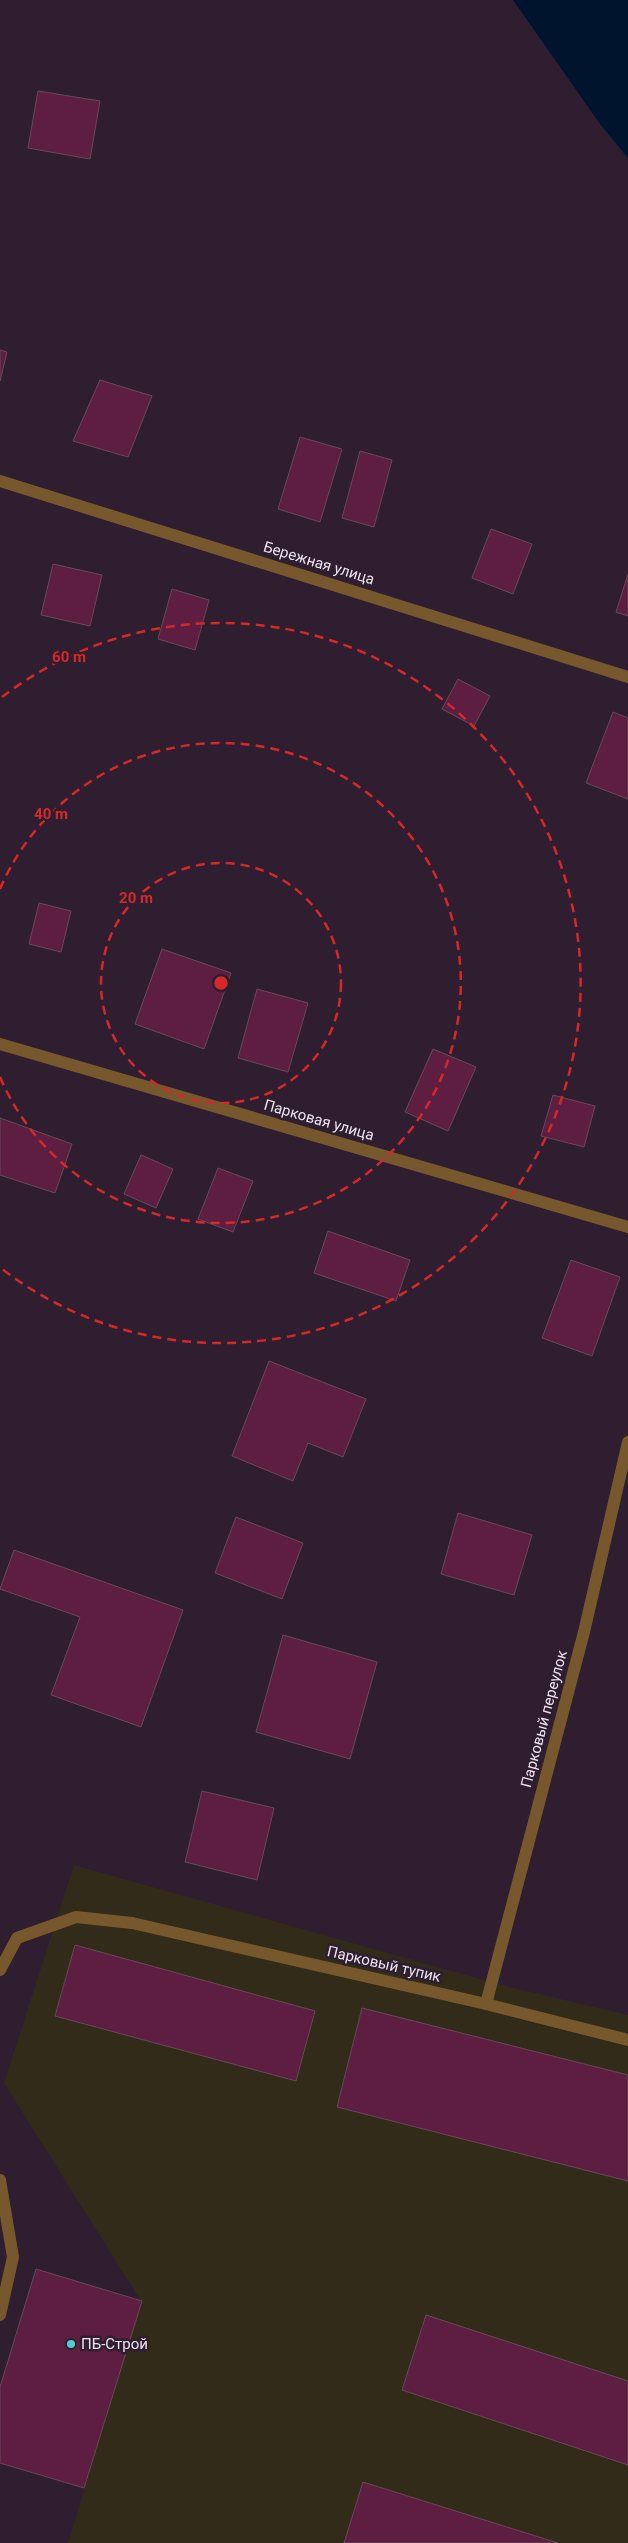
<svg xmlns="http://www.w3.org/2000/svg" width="628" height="2543" font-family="Roboto,sans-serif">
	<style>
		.industrial { fill: #322b1a }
		.water { fill: #00142d }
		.building { fill: #5e1e41; stroke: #664b57 }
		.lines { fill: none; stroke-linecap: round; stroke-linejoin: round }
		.lane { stroke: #77582c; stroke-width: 12 }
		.street { stroke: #77582c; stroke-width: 12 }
		.ring { fill: none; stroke: #d62828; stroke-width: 2.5; stroke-dasharray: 9 6 }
		.poi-dot { fill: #52ccd6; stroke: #2e1e30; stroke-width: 2 }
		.labels { text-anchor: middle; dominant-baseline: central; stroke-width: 5; stroke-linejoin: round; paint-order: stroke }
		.street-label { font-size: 15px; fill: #ede2ee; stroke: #2e1e30 }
		.poi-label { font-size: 15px; fill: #ede2ee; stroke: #2e1e30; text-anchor: start }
		.centre { fill: #d62828; stroke: #2e1e30; stroke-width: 2.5 }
		.ring-label { font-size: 15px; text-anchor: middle; font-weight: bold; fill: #d62828; stroke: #2e1e30; stroke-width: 5; stroke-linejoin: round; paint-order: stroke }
	</style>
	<rect width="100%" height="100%" fill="#2e1e30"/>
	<!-- industrial -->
	<path class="industrial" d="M74,1865L502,1985L628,2015V2543H68L141,2301L4,2083Z"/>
	<!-- water -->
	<path class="water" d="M513,0H628V158L600,124Z"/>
	<!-- building -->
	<path class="building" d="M38,91L100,101L90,159L28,148Z
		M0,350L7,352L0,381Z
		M100,380L152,396L128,457L73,441Z
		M300,437L342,449L320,522L278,509Z
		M360,451L392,460L374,527L342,518Z
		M491,529L532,544L513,594L472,578Z
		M53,564L102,575L90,626L41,615Z
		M628,574V616L616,612Z
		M172,589L209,600L195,650L158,639Z
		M458,679L490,696L474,726L442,709Z
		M613,712L628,718V799L586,783Z
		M39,903L71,911L61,952L29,944Z
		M162,949L231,973L204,1049L135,1024Z
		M257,989L308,1003L288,1072L238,1058Z
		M433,1049L476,1067L448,1131L405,1112Z
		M553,1095L595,1106L584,1147L541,1136Z
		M0,1118L72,1144L55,1193L0,1175Z
		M141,1155L173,1169L156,1208L124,1194Z
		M218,1168L253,1181L233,1232L198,1219Z
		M328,1231L410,1260L396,1301L314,1273Z
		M571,1260L620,1277L592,1356L542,1338Z
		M269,1361L366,1399L343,1457L308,1443L293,1481L232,1456Z
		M458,1513L532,1535L514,1595L441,1574Z
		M236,1517L303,1543L282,1599L215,1573Z
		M14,1550L183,1610L141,1727L51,1695L80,1617L0,1589Z
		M283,1635L377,1662L350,1759L256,1732Z
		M202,1791L274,1808L257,1880L185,1862Z
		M75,1945L315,2011L296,2081L55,2016Z
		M362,2008L628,2075V2181L337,2107Z
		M36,2269L142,2301L84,2488L0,2463V2387Z
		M426,2315L628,2381V2465L402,2390Z
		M363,2482L558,2543H344Z"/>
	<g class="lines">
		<!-- lane -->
		<path class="lane" d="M0,481L628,677
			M132,1923L486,2004L628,2040"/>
		<!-- street -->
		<path class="street" d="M0,1044L628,1227
			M0,1970L17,1938L76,1917L132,1923
			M486,2004L584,1632L628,1442
			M0,2180L13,2257L0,2315"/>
	</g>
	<!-- distance rings -->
	<g class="ring">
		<circle cx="221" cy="983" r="120"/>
		<path d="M0 889A240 240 0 1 1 0 1077"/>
		<path d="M2 697A360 360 0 1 1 2 1269"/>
	</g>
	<!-- markers -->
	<circle class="poi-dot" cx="71" cy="2344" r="5"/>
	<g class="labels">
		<!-- street labels -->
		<g class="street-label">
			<text transform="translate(319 563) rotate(17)">Бережная улица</text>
			<text transform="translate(319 1120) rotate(16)">Парковая улица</text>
			<text transform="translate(544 1719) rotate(-75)">Парковый переулок</text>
			<text transform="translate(384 1964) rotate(13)">Парковый тупик</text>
		</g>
		<!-- poi labels -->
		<g class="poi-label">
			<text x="81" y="2344">ПБ-Строй</text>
		</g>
	</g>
	<circle cx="221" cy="983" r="8" class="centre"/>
	<g class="ring-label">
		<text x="69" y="662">60 m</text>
		<text x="51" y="819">40 m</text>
		<text x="136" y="903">20 m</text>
	</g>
</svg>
